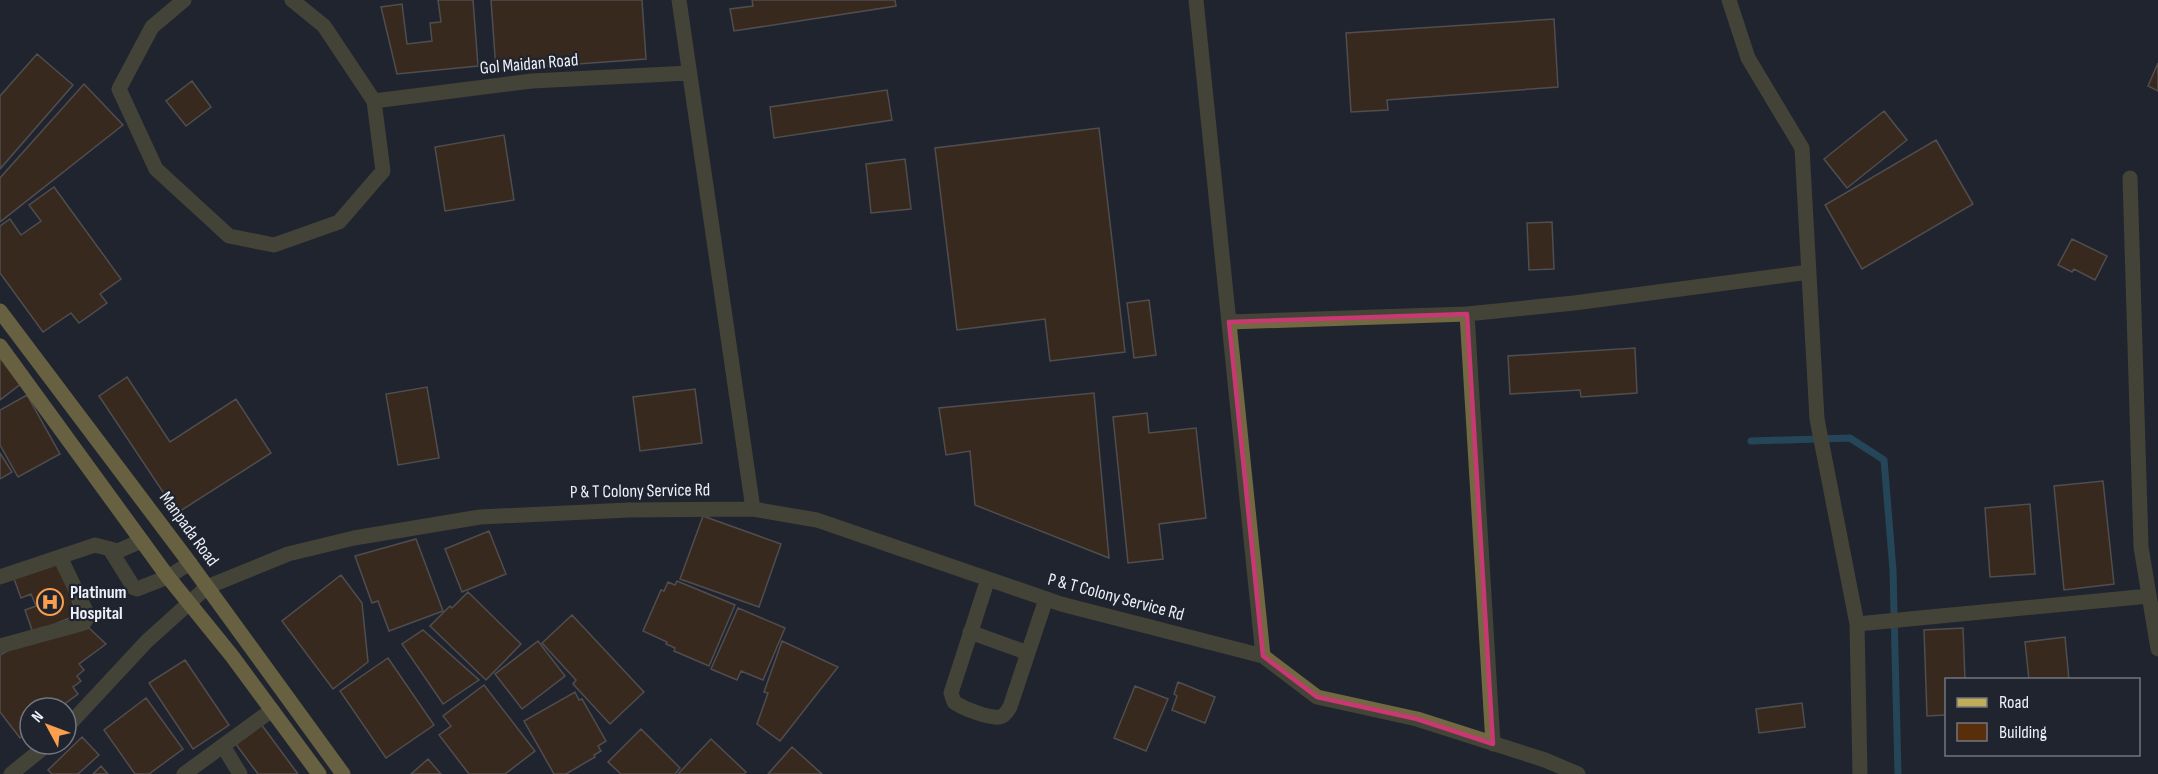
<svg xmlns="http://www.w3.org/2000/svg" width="2158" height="774" font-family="'Sofia Sans Condensed',sans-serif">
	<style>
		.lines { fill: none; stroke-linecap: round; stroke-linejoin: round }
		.stream { stroke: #2e6f89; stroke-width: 7 }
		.building { fill: #582f0a; stroke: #8b7e74; stroke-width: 1.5 }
		.minor { stroke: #726841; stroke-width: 15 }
		.major { stroke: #c1ac57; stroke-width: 15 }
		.marked { fill: none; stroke: #c83873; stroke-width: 4.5; stroke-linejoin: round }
		.labels { text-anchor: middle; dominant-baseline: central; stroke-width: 4.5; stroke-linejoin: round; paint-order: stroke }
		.street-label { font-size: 18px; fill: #edf0f8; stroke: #1f242f }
		.poi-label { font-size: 18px; font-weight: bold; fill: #edf0f8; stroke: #1f242f; text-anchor: start }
	</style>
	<rect width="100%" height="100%" fill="#1f242f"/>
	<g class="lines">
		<!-- stream -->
		<path class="stream" d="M1751,441L1850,438L1884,460L1893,570L1898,774"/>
	</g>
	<!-- building -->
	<path class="building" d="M438,0H473L478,66L397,74L381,7L402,4L407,44L432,41L430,23L441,22Z
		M491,0H642L646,59L496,70Z
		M752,0H895L896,6L734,31L730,9L753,6Z
		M1554,19L1558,87L1387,100L1388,110L1351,112L1346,33Z
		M37,54L73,85L0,169V96Z
		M2158,63V91L2148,86Z
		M192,81L211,107L186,126L166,101Z
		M84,84L123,125L0,222V178Z
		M887,90L892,120L774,138L770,107Z
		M1884,111L1907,140L1847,188L1824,159Z
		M1099,128L1125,352L1050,361L1045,319L957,330L935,148Z
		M504,135L514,200L445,211L435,147Z
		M1936,140L1973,204L1862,269L1825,205Z
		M905,159L911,209L871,213L866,164Z
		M54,187L121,279L100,294L107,303L79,323L71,313L43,332L0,273V226L10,219L21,235L41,221L29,205Z
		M1552,222L1554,269L1529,270L1527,223Z
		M2072,239L2107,256L2095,280L2074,269L2072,272L2058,265Z
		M1149,300L1156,355L1134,358L1127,303Z
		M1635,348L1637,393L1581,397L1580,390L1510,394L1508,356Z
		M0,353L22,383L0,400Z
		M127,377L170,442L236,399L271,453L177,513L99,396Z
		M427,387L439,458L398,465L386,394Z
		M695,389L702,443L640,451L633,397Z
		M1094,393L1109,558L975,505L970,451L946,455L939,408Z
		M27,395L60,454L18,477L0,445V410Z
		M1147,413L1149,433L1196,428L1206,518L1159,524L1163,559L1128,563L1113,417Z
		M0,453L12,472L0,479Z
		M2103,481L2114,584L2064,590L2054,486Z
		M2030,504L2035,574L1990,577L1985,508Z
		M703,516L781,544L759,607L680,579Z
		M489,531L506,574L462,592L445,549Z
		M416,539L443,611L389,631L378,601L372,603L355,556Z
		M59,560L77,615L33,633L25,610L36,606L31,594L21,598L13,576Z
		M341,575L362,603L368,662L333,689L282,621Z
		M677,581L735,605L709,666L674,651L675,648L666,644L667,642L643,631L661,590L664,591L668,582L675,585Z
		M468,592L521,644L486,680L430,626L450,606L452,608Z
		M738,608L785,628L763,680L741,671L737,680L711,669Z
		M572,615L644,692L610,724L573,684L576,680L542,643Z
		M89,628L106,644L79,664L84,670L77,676L81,681L73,687L78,694L59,708H30V730L20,738L0,712V655L9,650Z
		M1963,628L1965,680H1946V715L1927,716L1924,630Z
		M423,630L479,680L443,704L402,644Z
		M2065,637L2069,680H2029L2025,642Z
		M538,641L565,676L522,709L495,674Z
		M782,641L838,667L780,741L757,724L768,693L764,692Z
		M388,658L434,725L386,758L340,691Z
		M185,660L229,725L193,749L149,683Z
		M1178,682L1215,697L1205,723L1172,710L1177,696L1174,694Z
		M484,685L535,751L505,774H469L439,735L451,726L443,716Z
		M1135,686L1168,699L1146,751L1114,738Z
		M575,692L579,700L582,699L606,741L598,746L601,751L594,755L595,757L566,774H554L524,721Z
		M146,698L183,749L149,774H135L104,730Z
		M1802,703L1805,727L1759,733L1756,709Z
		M261,724L298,774H258L235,743Z
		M641,729L680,768L675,774H621L608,762Z
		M82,737L99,755L78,774H52L48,770Z
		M711,739L746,772L744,774H678Z
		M792,747L822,774H768Z
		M428,759L441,774H411Z
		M101,766L108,774H93Z"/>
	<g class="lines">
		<!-- minor -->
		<path class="minor" d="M184,0L152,27L119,89L156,169L229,236L274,245L339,222L383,171L374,101L324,26L292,0
			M679,0L753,509
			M1196,0L1263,656
			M1729,0L1748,58L1802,148L1817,419L1857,624L1860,774
			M374,101L532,81L689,73
			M2130,178L2141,547L2158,649
			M1467,314L1574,303L1809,272
			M1229,322L1467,314L1493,744
			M111,551L134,588L137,589L168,577L190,563
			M0,577L95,545L118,551L141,541
			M988,579L951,693L954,702C962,708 990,719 1000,717C1005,716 1007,711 1010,707L1046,599
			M1857,624L2149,596
			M970,632L1028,653
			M0,646L84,623L87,618L86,611L60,557
			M66,728L147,641L207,587L288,554L354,538L480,517L629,510L753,509L817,520L1061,604L1263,656L1317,697L1417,719L1545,760L1578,774
			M223,746L240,774
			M11,774L48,744
			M184,774L272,710"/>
		<!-- major -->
		<path class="major" d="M0,311L186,558L343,774
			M0,346L168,577L232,656L319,774"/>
	</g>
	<!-- marked area -->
	<path d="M0 0H2158V774H0ZM1467,314L1493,744L1417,719L1317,697L1263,656L1229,322Z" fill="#1f242f" fill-opacity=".55" fill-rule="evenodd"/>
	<path class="marked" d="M1467,314L1493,744L1417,719L1317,697L1263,656L1229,322Z"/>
	<!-- icons -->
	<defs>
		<symbol id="hospital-ring" viewBox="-11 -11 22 22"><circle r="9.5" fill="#1f242f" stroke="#f99f4d" stroke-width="1.5"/><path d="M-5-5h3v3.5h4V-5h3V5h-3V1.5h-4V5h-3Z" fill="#f99f4d"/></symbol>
	</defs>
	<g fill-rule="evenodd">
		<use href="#hospital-ring" x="35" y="587" width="30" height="30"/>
	</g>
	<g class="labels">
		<!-- street labels -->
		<g class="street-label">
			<text transform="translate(529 64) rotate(-5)">Gol Maidan Road</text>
			<text transform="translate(640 491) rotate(-1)">P &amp; T Colony Service Rd</text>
			<text transform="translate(189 529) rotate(54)">Manpada Road</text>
			<text transform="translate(1116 597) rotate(15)">P &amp; T Colony Service Rd</text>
		</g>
		<!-- poi labels -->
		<g class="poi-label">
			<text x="70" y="592">Platinum<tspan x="70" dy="21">Hospital</tspan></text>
		</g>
	</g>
	<!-- legend -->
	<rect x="1945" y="678" width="195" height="78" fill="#1f242f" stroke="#71767f" stroke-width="1.5"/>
	<rect x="1957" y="698" width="30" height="9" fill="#c1ac57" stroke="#71767f" stroke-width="1.5"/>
	<text x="1999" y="708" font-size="18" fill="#edf0f8">Road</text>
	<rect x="1957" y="723" width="30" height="18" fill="#582f0a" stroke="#71767f" stroke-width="1.5"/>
	<text x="1999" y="738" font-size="18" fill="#edf0f8">Building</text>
	<!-- north arrow -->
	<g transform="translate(48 726) rotate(311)"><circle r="28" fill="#1f242f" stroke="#71767f" stroke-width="1.5"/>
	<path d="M0-4.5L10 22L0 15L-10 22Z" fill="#f99f4d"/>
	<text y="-9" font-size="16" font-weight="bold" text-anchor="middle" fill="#edf0f8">N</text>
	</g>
</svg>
